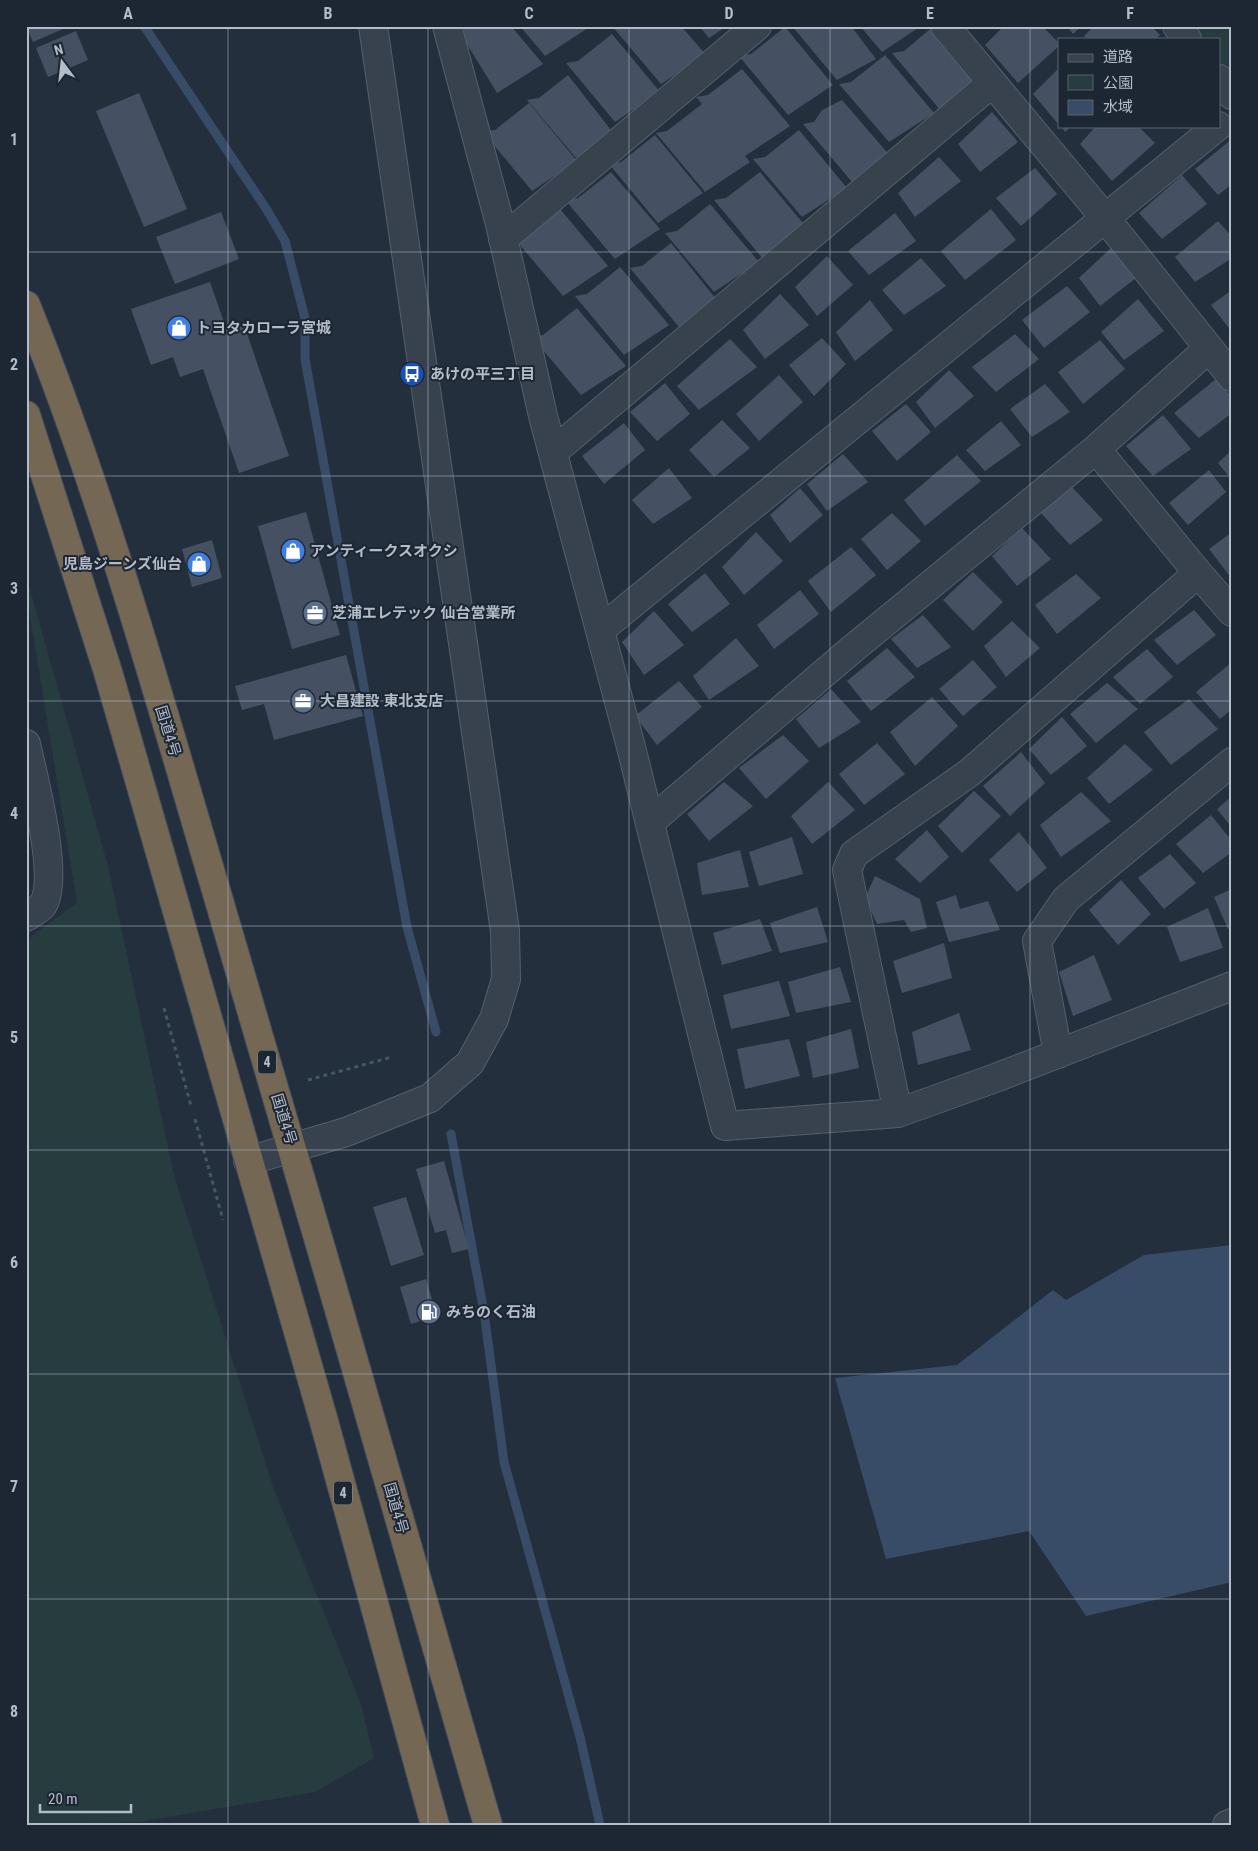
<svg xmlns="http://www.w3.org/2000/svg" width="1258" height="1851" font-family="'Roboto Condensed','Noto Sans JP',sans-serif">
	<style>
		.green { fill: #263c3f }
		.water { fill: #394c67 }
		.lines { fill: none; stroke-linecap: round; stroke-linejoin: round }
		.stream { stroke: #394c67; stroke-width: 9 }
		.building { fill: #455162 }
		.minor-casing { stroke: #565f6c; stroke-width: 30 }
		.highway-casing { stroke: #434c59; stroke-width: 30 }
		.path { stroke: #44595c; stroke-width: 3; stroke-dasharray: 4 4; stroke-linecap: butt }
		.minor { stroke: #38414e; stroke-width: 28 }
		.highway { stroke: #746855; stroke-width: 28 }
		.grid { fill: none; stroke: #b4bcc9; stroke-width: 1; stroke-opacity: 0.55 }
		.labels { text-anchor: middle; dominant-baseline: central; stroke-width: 4; stroke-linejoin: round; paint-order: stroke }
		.shield { fill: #1d2633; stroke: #878f9c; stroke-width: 1 }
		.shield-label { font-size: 14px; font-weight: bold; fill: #b4bcc9 }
		.poi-label { font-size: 15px; font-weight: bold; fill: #b4bcc9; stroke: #1d2633; text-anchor: start }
		.street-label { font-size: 15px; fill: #b4bcc9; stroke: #1d2633 }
		.neatline { fill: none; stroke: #b4bcc9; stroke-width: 2 }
		.grid-label { font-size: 16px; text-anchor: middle; font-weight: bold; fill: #b4bcc9 }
	</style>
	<rect width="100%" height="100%" fill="#242f3e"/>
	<!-- green -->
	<path class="green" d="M1177,26H1232V95L1219,79V39H1187Z
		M26,575L108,866L174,1175L273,1487L361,1704L374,1758L315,1792L139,1822L26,1824V940L77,903L26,591Z"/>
	<!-- water -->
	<path class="water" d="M1232,1245V1582L1086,1616L1029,1531L886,1559L835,1378L957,1365L1053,1290L1066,1300L1144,1255Z"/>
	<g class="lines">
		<!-- stream -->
		<path class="stream" d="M144,26L267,210L285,241L305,318V359L407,927L436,1032
			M451,1134L484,1312L504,1462L580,1737L600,1825"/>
	</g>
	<!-- building -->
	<path class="building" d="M26,26H70L33,42Z
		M468,26H511L543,64L497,93L460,33Z
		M520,26H591L545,56Z
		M612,26H681L706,55L661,84Z
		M699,26H727L709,38Z
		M792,26H851L876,59L837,80Z
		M860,26H921L882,52Z
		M934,26L986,82L941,111L892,53L904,51Z
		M1004,26H1042L1059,43V46L1018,83L985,45Z
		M1067,26H1082L1073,34Z
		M1094,26H1151L1160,35L1156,39H1087L1084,36Z
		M785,27L833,85L788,115L739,56L751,54Z
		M76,31L88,60L48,77L36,48Z
		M612,34L660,92L615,122L566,63L578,61Z
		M885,55L934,113L889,142L839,84L851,82Z
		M1059,68V125L1033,94Z
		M742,69L790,126L745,156L750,162L705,192L656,133L667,131L702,104L696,97L708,95Z
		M568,75L614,134L576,158L527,100L539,98Z
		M139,93L187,209L144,227L96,111Z
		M842,100L891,157L852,182L803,124L814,122L822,110Z
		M529,103L577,161L532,191L483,132L495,130Z
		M992,112L1018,142L980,172L958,144Z
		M1061,126H1072L1065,132Z
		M1096,126H1138L1155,143L1112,181L1080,144Z
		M799,130L847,188L802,217L753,159L765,157Z
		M655,135L703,193L658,223L609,164L621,162Z
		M1232,139V184L1218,195L1195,169Z
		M939,157L961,181L915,217L898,193Z
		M1035,168L1057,194L1021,226L996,198Z
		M611,172L660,229L615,259L566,201L578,198Z
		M760,172L808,229L763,259L714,200L726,198Z
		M1182,175L1207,204L1162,239L1139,213Z
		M710,204L759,262L714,292L665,233L677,231Z
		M560,209L608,266L563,296L514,238Z
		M991,209L1016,240L965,280L941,251Z
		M221,212L239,259L175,284L156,237Z
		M895,213L916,241L869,275L848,251Z
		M1218,221L1232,237V258L1195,282L1175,257Z
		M671,243L716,299L679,327L630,268L642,266Z
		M1112,247L1136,278L1100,306L1079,278Z
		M827,256L853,285L817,316L795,287Z
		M921,258L946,286L904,315L882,290Z
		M620,267L669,325L624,355L575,296L587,294Z
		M210,282L226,328L243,322L289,456L239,473L203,369L180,377L173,357L151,365L131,309Z
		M1067,286L1090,312L1044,348L1022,320Z
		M1232,290V332L1211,305Z
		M780,294L809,325L765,359L743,330Z
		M1138,299L1164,331L1124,360L1101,332Z
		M870,300L893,330L855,361L836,332Z
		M577,308L626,366L581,395L532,337L543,335Z
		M1015,334L1039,359L996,392L972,367Z
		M822,338L846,364L814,396L789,365Z
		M730,339L757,367L699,410L677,386Z
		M1100,340L1125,369L1083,404L1058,372Z
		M949,370L974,396L935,428L916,402Z
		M779,375L803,402L759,441L736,414Z
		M1216,379L1232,397V413L1199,438L1174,413Z
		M665,383L690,414L657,441L630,412Z
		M1045,384L1070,412L1032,437L1010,409Z
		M906,404L931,432L897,461L872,431Z
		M1163,415L1191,449L1153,476L1126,446Z
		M722,420L750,448L714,477L689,450Z
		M1001,421L1021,445L985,471L966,450Z
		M624,423L645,450L604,484L582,456Z
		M1232,450V480L1218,463Z
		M843,454L868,482L827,511L807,484Z
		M957,455L981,481L925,526L904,500Z
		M669,468L692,498L653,524L632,500Z
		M1209,470L1226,492L1188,525L1169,503Z
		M1071,486L1103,520L1070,545L1040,512Z
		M800,488L823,515L790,543L770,515Z
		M306,512L340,635L292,649L258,526Z
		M892,513L921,541L887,570L861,539Z
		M1022,528L1051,559L1017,586L992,556Z
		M756,532L783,561L744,595L722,567Z
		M1232,532V579L1209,549Z
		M212,540L222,578L192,587L182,549Z
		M851,547L876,575L831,612L808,581Z
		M973,572L1003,602L973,631L943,600Z
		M705,573L730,604L692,632L668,604Z
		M1076,574L1101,598L1057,634L1035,605Z
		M800,590L819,614L774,649L757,625Z
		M1194,610L1216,635L1177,665L1154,640Z
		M654,611L684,645L644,675L622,642Z
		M923,615L951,647L917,668L891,639Z
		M1012,621L1040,648L1006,677L984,646Z
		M736,638L759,666L709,700L693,676Z
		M887,648L915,677L871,711L847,681Z
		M1147,649L1173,677L1140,704L1113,677Z
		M346,655L363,716L274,740L264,704L242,710L235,686Z
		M973,660L997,687L963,716L939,689Z
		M1232,662V709L1220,719L1196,692Z
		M679,681L702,707L657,745L635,716Z
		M1107,683L1138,709L1096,743L1070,714Z
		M831,689L861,722L819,748L796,719Z
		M932,697L958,726L915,766L890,732Z
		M1189,699L1218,729L1171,765L1144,732Z
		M1062,717L1087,746L1051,775L1029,749Z
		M783,735L809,761L766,799L739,768Z
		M877,743L905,774L864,805L839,774Z
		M1125,744L1153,770L1109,804L1087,778Z
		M1021,752L1045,783L1010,816L983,786Z
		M724,782L753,806L709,841L687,814Z
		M828,782L855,810L812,844L791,816Z
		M974,791L1001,816L962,853L938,826Z
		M1081,792L1111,821L1061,857L1040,825Z
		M1232,796V828L1217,809Z
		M1211,815L1232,841V852L1203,873L1176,844Z
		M927,830L949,857L920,883L895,859Z
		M1019,832L1047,868L1017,892L989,860Z
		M792,837L803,874L759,886L749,852Z
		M740,850L749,887L702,895L697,863Z
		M1170,854L1196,883L1164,909L1138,878Z
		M875,876L920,899L927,928L911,932L904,920L877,924L865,898Z
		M1121,880L1151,914L1118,945L1089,910Z
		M1232,889V927L1228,929L1214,897Z
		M956,895L960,909L988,901L1000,930L949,942L936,902Z
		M817,907L828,942L780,953L770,923Z
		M1208,908L1223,948L1180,962L1167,927Z
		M760,919L772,951L722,965L713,933Z
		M944,943L952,978L902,993L893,961Z
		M1094,955L1112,1000L1073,1016L1059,972Z
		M840,967L851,1002L796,1013L788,982Z
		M779,981L790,1016L731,1029L723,995Z
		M959,1013L971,1050L918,1065L912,1032Z
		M851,1029L859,1068L813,1078L806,1042Z
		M789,1039L800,1076L745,1089L737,1049Z
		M444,1161L469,1249L452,1253L446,1230L435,1233L416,1169Z
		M406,1197L424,1255L391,1266L373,1207Z
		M426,1279L437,1316L411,1324L400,1287Z"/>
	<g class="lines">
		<defs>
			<path id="minor" d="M447,26L500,224L543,416L631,747L725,1126L898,1113L998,1077L1232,986
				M945,26L1106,219L1232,377
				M1177,26L1187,39
				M1219,79L1232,95
				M503,239L757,26
				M1208,349L1096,449L1198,573L1232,612
				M553,452L992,83
				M600,630L1218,126
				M26,744C33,776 61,881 42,906C38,910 31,914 26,917
				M650,822L850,651L1096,449
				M1058,1054L1037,941L1066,899L1232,762
				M898,1113L847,870L854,854L969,773L1198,573
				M248,1161L346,1132L430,1098L470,1063L494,1019L506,979L505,931L373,26
				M1227,1825L1232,1823"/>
			<path id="highway" d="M26,305C104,498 159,698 218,897C310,1206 398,1515 488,1825
				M26,415L108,672L323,1418L435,1825"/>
		</defs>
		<!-- minor casing -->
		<use href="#minor" class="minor-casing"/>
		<!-- highway casing -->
		<use href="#highway" class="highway-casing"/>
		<!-- path -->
		<path class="path" d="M164,1008L191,1106
			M308,1080L392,1057
			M195,1119L223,1220"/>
		<!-- minor -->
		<use href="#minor" class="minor"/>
		<!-- highway -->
		<use href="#highway" class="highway"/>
	</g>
	<!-- grid -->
	<path class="grid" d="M228,26V1825M428,26V1825M629,26V1825M830,26V1825M1030,26V1825M26,252H1232M26,476H1232M26,701H1232M26,926H1232M26,1150H1232M26,1374H1232M26,1599H1232"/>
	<!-- icons -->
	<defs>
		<symbol id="shop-disc" viewBox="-11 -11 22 22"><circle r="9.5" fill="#3f7fe0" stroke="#1d2633"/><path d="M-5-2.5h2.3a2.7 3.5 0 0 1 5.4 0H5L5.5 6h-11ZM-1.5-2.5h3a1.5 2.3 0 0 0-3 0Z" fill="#fff"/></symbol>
		<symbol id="bus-disc" viewBox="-11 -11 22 22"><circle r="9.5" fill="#1a4fb4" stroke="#1d2633"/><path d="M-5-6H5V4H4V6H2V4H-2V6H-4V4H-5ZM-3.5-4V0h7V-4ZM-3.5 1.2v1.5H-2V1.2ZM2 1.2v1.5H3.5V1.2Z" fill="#fff"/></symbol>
		<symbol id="office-disc" viewBox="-11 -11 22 22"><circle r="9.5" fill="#5c6f8a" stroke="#1d2633"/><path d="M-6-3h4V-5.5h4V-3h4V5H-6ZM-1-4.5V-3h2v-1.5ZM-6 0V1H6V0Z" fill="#fff"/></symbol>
		<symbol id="fuel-disc" viewBox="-11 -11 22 22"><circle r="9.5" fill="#5c6f8a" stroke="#1d2633"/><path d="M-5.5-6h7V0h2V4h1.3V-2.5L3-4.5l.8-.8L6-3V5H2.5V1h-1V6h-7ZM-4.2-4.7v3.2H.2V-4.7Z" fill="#fff"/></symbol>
	</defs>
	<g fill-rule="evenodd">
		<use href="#shop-disc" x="165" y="314" width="28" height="28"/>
		<use href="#bus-disc" x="398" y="360" width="28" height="28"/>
		<use href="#shop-disc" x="279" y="537" width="28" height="28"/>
		<use href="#shop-disc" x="185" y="550" width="28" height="28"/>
		<use href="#office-disc" x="301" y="599" width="28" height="28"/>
		<use href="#office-disc" x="289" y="687" width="28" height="28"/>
		<use href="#fuel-disc" x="415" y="1298" width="28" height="28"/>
	</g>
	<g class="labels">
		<!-- shield labels -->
		<g class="shield">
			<rect x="258" y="1050.5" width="18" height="23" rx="4"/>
			<rect x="334" y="1481.5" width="18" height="23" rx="4"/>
		</g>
		<g class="shield-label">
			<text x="267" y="1062">4</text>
			<text x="343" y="1493">4</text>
		</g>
		<!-- poi labels -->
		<g class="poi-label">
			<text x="196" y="328">トヨタカローラ宮城</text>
			<text x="430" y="374">あけの平三丁目</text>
			<text x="310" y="551">アンティークスオクシ</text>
			<text x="182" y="564" text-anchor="end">児島ジーンズ仙台</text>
			<text x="332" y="613">芝浦エレテック 仙台営業所</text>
			<text x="320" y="701">大昌建設 東北支店</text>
			<text x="446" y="1312">みちのく石油</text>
		</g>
		<!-- street labels -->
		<g class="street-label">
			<text transform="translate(168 731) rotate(73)">国道4号</text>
			<text transform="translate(284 1119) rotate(73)">国道4号</text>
			<text transform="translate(396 1508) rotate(74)">国道4号</text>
		</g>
	</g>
	<!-- border -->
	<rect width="1258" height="1851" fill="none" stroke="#1d2633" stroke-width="55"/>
	<!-- legend -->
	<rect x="1058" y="38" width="162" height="90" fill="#1d2633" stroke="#59626f"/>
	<rect x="1068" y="54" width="25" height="8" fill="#38414e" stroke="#59626f"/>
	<text x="1103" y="62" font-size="15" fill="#b4bcc9">道路</text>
	<rect x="1068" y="75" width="25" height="15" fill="#263c3f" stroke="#59626f"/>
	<text x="1103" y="88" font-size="15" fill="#b4bcc9">公園</text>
	<rect x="1068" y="100" width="25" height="15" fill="#394c67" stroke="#59626f"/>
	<text x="1103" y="112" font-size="15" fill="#b4bcc9">水域</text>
	<!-- north arrow -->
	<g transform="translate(62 62) rotate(345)" stroke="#1d2633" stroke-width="4" paint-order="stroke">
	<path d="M0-4L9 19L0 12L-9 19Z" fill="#b4bcc9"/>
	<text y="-8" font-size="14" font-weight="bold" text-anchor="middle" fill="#b4bcc9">N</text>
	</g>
	<!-- scale -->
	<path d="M40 1804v8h91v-8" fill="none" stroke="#b4bcc9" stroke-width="2.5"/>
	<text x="48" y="1804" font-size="15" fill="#b4bcc9" stroke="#1d2633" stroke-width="4" paint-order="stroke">20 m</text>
	<rect x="28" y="28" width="1202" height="1796" class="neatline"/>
	<g class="grid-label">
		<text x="128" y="19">A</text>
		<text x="328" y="19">B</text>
		<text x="529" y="19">C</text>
		<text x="729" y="19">D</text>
		<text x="930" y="19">E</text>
		<text x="1130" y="19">F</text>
		<text x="14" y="145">1</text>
		<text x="14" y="370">2</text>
		<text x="14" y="594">3</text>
		<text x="14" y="819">4</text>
		<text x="14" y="1043">5</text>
		<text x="14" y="1268">6</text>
		<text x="14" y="1492">7</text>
		<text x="14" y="1717">8</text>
	</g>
</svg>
